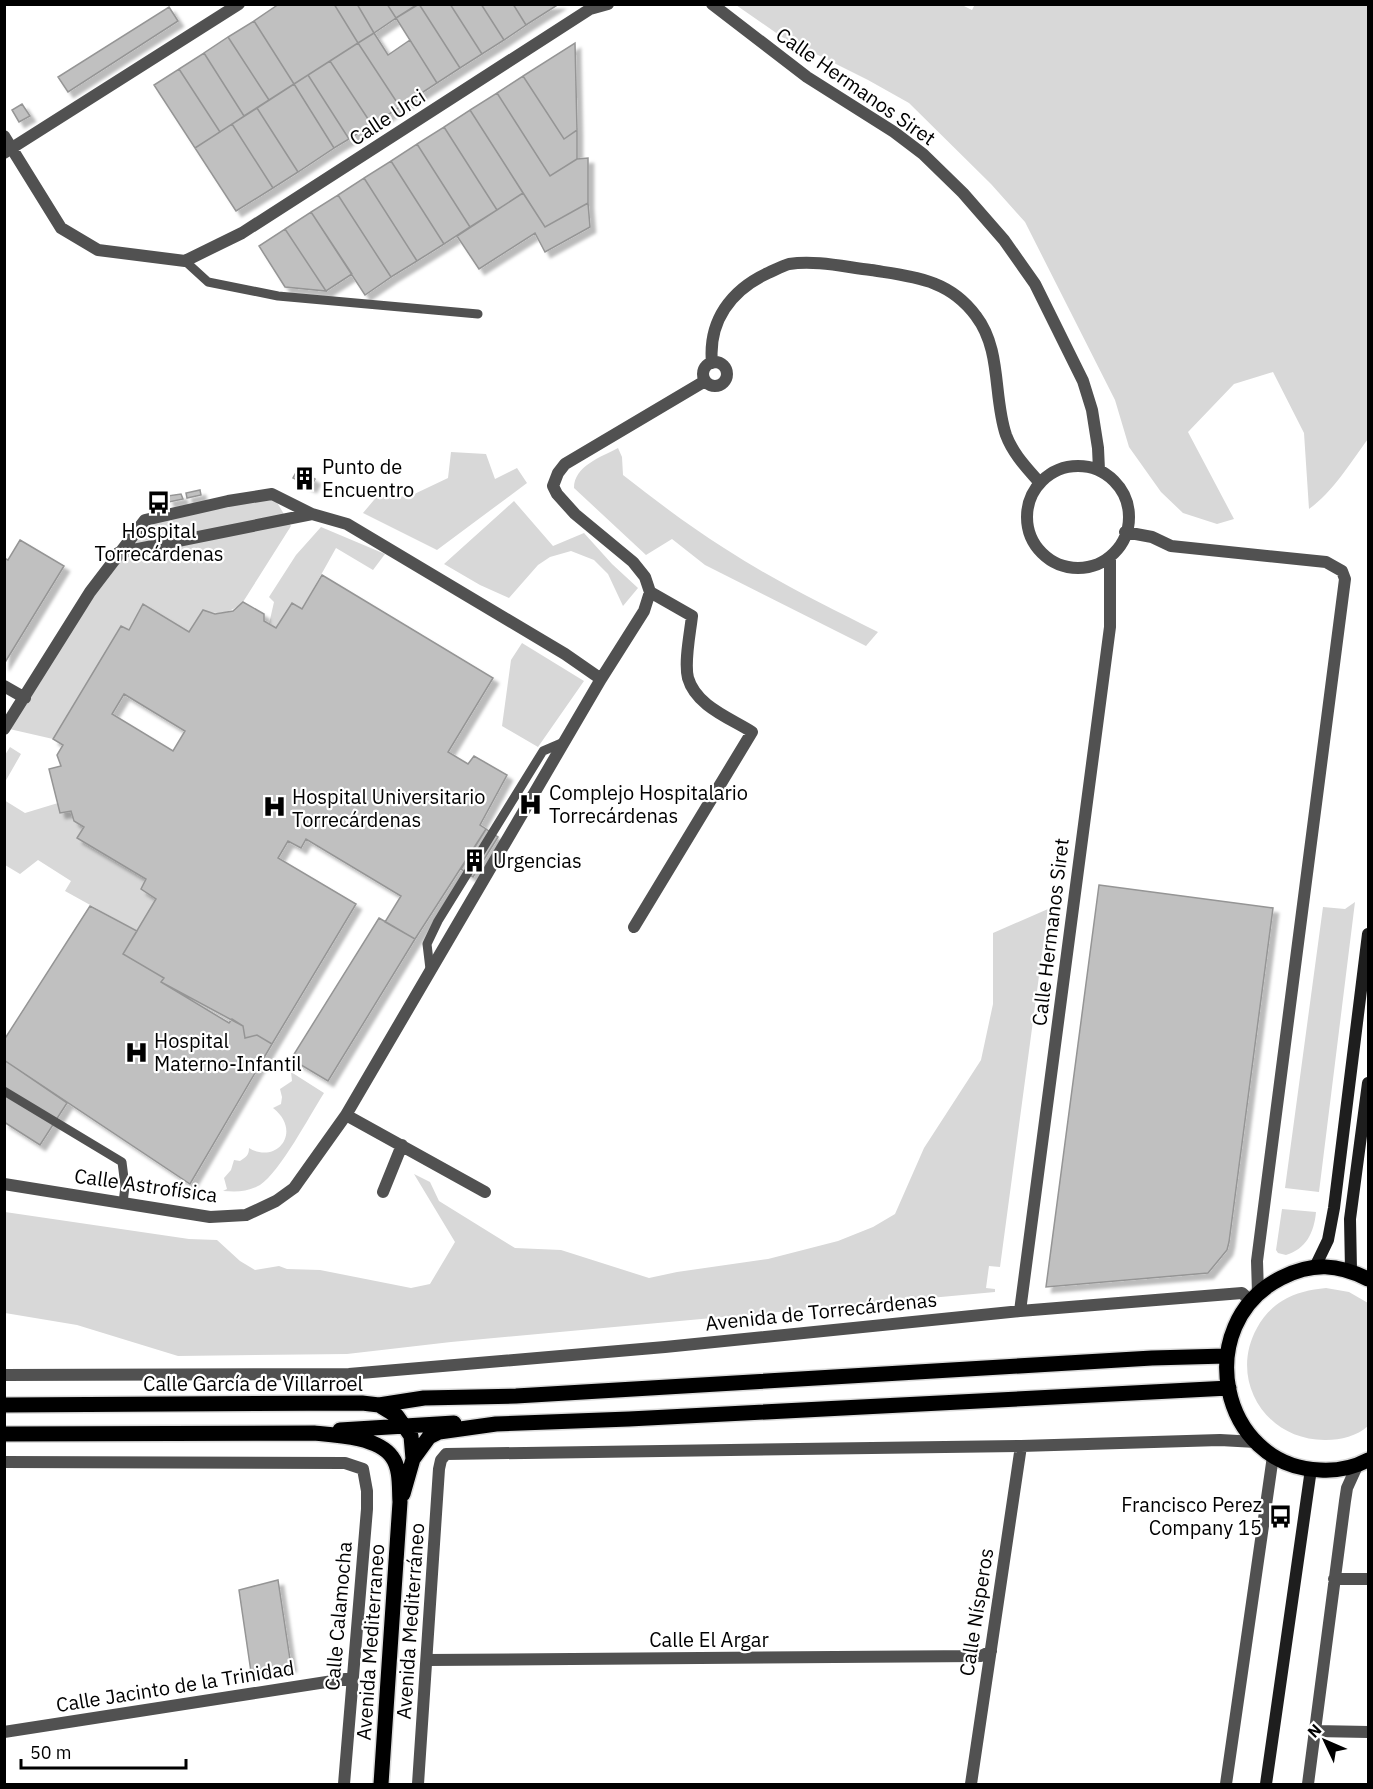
<svg xmlns="http://www.w3.org/2000/svg" width="1373" height="1789" font-family="'IBM Plex Sans',sans-serif">
	<style>
		.green { fill: #d8d8d8 }
		.building { fill: #c0c0c0; stroke: #959595; stroke-width: 1.5; fill-rule: evenodd; filter: url(#shadow) }
		.lines { fill: none; stroke-linecap: round; stroke-linejoin: round }
		.primary-casing { stroke: #dbdbdb; stroke-width: 18 }
		.lane { stroke: #515151; stroke-width: 9 }
		.street { stroke: #515151; stroke-width: 12 }
		.secondary { stroke: #1e1e1e; stroke-width: 12 }
		.primary { stroke: #000; stroke-width: 15 }
		.labels { text-anchor: middle; dominant-baseline: central; stroke-width: 4.5; stroke-linejoin: round; paint-order: stroke }
		.street-label { font-size: 20px; fill: #000; stroke: #fff }
		.poi-label { font-size: 20px; fill: #000; stroke: #fff; text-anchor: start }
	</style>
	<defs>
		<filter id="shadow"><feDropShadow dx="5.5" dy="5.5" stdDeviation="1.5" flood-color="#0004"/></filter>
	</defs>
	<rect width="100%" height="100%" fill="#fff"/>
	<!-- green -->
	<path class="green" d="M960,4L972,10L975,4L1368,5V439C1350,463 1333,492 1309,509L1304,433L1273,372L1234,384L1188,432L1234,519L1217,524L1183,513L1161,492L1129,447L1115,400L1025,222L991,184L909,103L868,80L782,37L736,5Z
		M618,448L622,457L623,475C655,500 689,526 724,548C773,580 826,606 878,632L866,646L705,565L672,539L646,555L574,488C574,466 601,457 618,448Z
		M451,452L486,454L495,479L517,468L527,483L437,550L363,513L379,494L408,497L448,478Z
		M272,494L291,526L243,602C230,613 219,616 203,610L189,632L143,604L129,630L121,626L53,739L5,728L145,520Z
		M514,501L553,546L584,533L612,564L638,588L623,606L608,574L594,560L571,551L550,557L538,565L509,598L480,585L444,564Z
		M321,527L385,554L373,570L336,548L302,609L292,603L276,628L269,624L274,602L269,597L296,555Z
		M522,643L584,681L538,747L502,726L511,660Z
		M10,747L21,754L5,782V755Z
		M4,800L25,813L58,803L71,811L74,821L84,827L78,838L146,879L141,889L156,899L137,931L65,891L71,881L38,860L20,874L5,865Z
		M1355,902L1319,1192L1285,1188L1323,907L1345,909Z
		M1048,909L1000,1267L989,1266L986,1288L995,1289V1292L451,1342L347,1354L178,1356L77,1325L5,1313V1212L189,1239L217,1240L240,1261L255,1270L279,1266L287,1269L320,1270L411,1288L430,1284L455,1242L414,1174L430,1182L439,1201L515,1248L561,1250L649,1278L677,1272L768,1259L838,1241L873,1227L895,1214L924,1148L981,1060L993,1004V933Z
		M291,1072L324,1093C310,1115 280,1172 260,1185C248,1192 237,1192 223,1191L227,1189L224,1178L231,1170L234,1160L240,1161C246,1157 249,1155 249,1148C277,1165 303,1131 273,1108L281,1104L282,1097L280,1089L292,1081Z
		M1282,1209L1316,1212C1314,1233 1306,1249 1286,1255L1278,1253L1276,1250Z
		M1326,1288L1349,1292L1368,1303V1426C1357,1436 1341,1440 1326,1440C1266,1441 1228,1380 1257,1328C1263,1317 1272,1307 1282,1301C1296,1292 1310,1290 1326,1288Z"/>
	<!-- building -->
	<path class="building" d="M279,4H334L358,43L294,84L254,21Z
		M334,4H357L374,33L358,43Z
		M357,4H387L396,18L374,33Z
		M387,4H418L396,18Z
		M419,4L460,68L437,83L396,18Z
		M419,4H450L482,54L460,68Z
		M450,4H481L504,40L482,54Z
		M481,4H513L526,25L504,40Z
		M513,4H559L526,25Z
		M169,7L178,21L68,92L58,77Z
		M254,21L294,84L269,100L228,37Z
		M374,33L388,55L410,40L437,83L400,107L358,43Z
		M228,37L269,100L244,116L204,53Z
		M358,43L400,107L372,125L330,61Z
		M575,43L577,130L564,139L523,76Z
		M204,53L244,116L220,132L179,69Z
		M330,61L372,125L349,139L308,75Z
		M179,69L220,132L195,148L154,85Z
		M308,75L349,139L334,148L294,84Z
		M523,76L564,139L577,130V159L550,176L497,93Z
		M294,84L334,148L298,172L257,108Z
		M497,93L550,176L577,159L588,158V203L545,227L470,110Z
		M22,104L30,116L19,122L12,110Z
		M257,108L298,172L273,188L232,124Z
		M470,110L523,193L497,210L444,127Z
		M232,124L273,188L236,211L195,148Z
		M444,127L497,210L470,227L417,144Z
		M417,144L470,227L444,244L391,161Z
		M391,161L444,244L417,261L364,178Z
		M364,178L417,261L391,277L338,195Z
		M523,193L545,227L588,203L590,227L545,252L535,233L479,269L457,236Z
		M338,195L391,277L365,295L311,212Z
		M311,212L352,274L326,291L285,229Z
		M285,229L326,291L285,287L259,246Z
		M298,469L315,479L311,487L293,478Z
		M200,490L201,495L187,498L186,493Z
		M181,494L183,499L169,502L167,496Z
		M20,540L64,566L4,664V558L8,560Z
		M322,575L493,678L448,752L468,764L474,756L507,775L480,825L486,829L415,939L385,922L401,896L306,839L301,848L288,841L278,858L356,904L272,1044L257,1035L245,1038L243,1026L232,1019L229,1023L161,982L164,978L123,954L156,899L141,889L146,879L77,838L84,827L74,821L71,811L60,813L49,769L61,766L57,755L63,745L53,739L121,626L129,630L143,604L189,632L203,610L215,614L233,611L243,602L264,614V621L276,628L292,603L302,609ZM124,694L185,731L173,751L112,714Z
		M486,829L498,837L473,877L461,869Z
		M1099,885L1273,908L1239,1166L1229,1242L1227,1250L1208,1273L1046,1287Z
		M90,906L137,931L123,954L164,978L161,982L243,1026L245,1038L257,1035L272,1044L190,1184L4,1060V1040Z
		M379,918L415,939L328,1081L291,1059Z
		M4,1060L67,1103L40,1145L4,1122Z
		M278,1580L291,1666L251,1672L239,1590Z"/>
	<g class="lines">
		<defs>
			<path id="primary" d="M1368,1279C1338,1264 1313,1262 1281,1278C1191,1324 1219,1466 1320,1470C1338,1471 1353,1468 1368,1460
				M4,1405L362,1403L379,1405L397,1416L411,1436L413,1459L403,1494
				M379,1405L424,1398L516,1396L1152,1358L1226,1356
				M340,1430L454,1423
				M4,1434L314,1433C336,1435 378,1437 392,1457C401,1469 399,1489 400,1502L381,1784
				M413,1459L429,1437L439,1432L496,1424L629,1419L1229,1388"/>
		</defs>
		<!-- primary casing -->
		<use href="#primary" class="primary-casing"/>
		<!-- lane -->
		<path class="lane" d="M185,261L208,282L278,296L478,314
			M430,969L427,944L438,921L543,751L564,742
			M4,1091L122,1162L125,1186L123,1203"/>
		<!-- street -->
		<path class="street" d="M712,4L807,77L894,132L923,154L963,193L1004,240L1035,284L1083,381L1092,410L1098,448L1099,470
			M4,136L61,228L98,250L185,261L242,233L590,9L608,4
			M4,153L239,4
			M703 374a12 12 0 1 1 24 0a12 12 0 1 1-24 0Z
			M712,363C708,321 731,290 768,273C775,270 782,266 789,264C816,260 845,267 871,270C914,277 949,279 976,316C1002,350 993,397 1006,435C1013,454 1027,468 1040,483
			M1027 517a51 51 0 1 1 102 0a51 51 0 1 1-102 0Z
			M1125,532L1152,537L1171,546L1326,562L1342,571L1345,579L1257,1261L1258,1293
			M118,553L312,514
			M4,686L25,698
			M4,729L90,592L145,520L228,501L272,494L312,514L347,524L565,654L601,679
			M634,927L752,732C730,718 696,706 688,678C684,662 690,634 692,616L650,592L645,577L633,562L575,514L557,494L553,486L558,473L565,464L705,381
			M346,1115L485,1192
			M4,1184L210,1217L246,1215L276,1201L294,1188L346,1115L601,679L644,611L650,592
			M383,1192L402,1145
			M1020,1311L1110,627V557
			M4,1375L349,1374L665,1347L1020,1311L1242,1293L1251,1301
			M4,1462L345,1463L363,1469L367,1491V1509L344,1784
			M1334,1579H1368
			M427,1660L981,1656L991,1651
			M1315,1731L1368,1732
			M4,1732L352,1678
			M418,1784L439,1469L441,1460L446,1454L1021,1446L1220,1440L1256,1442
			M971,1784L1021,1446
			M1226,1784L1273,1456
			M1308,1784L1345,1501L1347,1488L1357,1466"/>
		<!-- secondary -->
		<path class="secondary" d="M1315,1267L1328,1240L1334,1208L1368,934
			M1351,1270L1350,1219L1368,1083
			M1266,1784L1311,1469"/>
		<!-- primary -->
		<use href="#primary" class="primary"/>
	</g>
	<!-- icons -->
	<defs>
		<symbol id="building-bare" viewBox="-9 -9 18 18"><path d="M-4-6H4V6H1V3H-1V6H-4ZM-2.5-4.3h1.7v1.8h-1.7ZM.8-4.3h1.7v1.8H.8ZM-2.5-1h1.7V.8h-1.7ZM.8-1h1.7V.8H.8Z" fill="#000" stroke="#fff" stroke-width="2.5" paint-order="stroke"/></symbol>
		<symbol id="bus-bare" viewBox="-9 -9 18 18"><path d="M-5-6H5V4H4V6H2V4H-2V6H-4V4H-5ZM-3.5-4V0h7V-4ZM-3.5 1.2v1.5H-2V1.2ZM2 1.2v1.5H3.5V1.2Z" fill="#000" stroke="#fff" stroke-width="2.5" paint-order="stroke"/></symbol>
		<symbol id="hospital-bare" viewBox="-9 -9 18 18"><path d="M-5-5h3v3.5h4V-5h3V5h-3V1.5h-4V5h-3Z" fill="#000" stroke="#fff" stroke-width="2.5" paint-order="stroke"/></symbol>
	</defs>
	<g fill-rule="evenodd">
		<use href="#building-bare" x="288" y="462" width="33" height="33"/>
		<use href="#bus-bare" x="142" y="486" width="33" height="33"/>
		<use href="#hospital-bare" x="514" y="788" width="33" height="33"/>
		<use href="#hospital-bare" x="258" y="790" width="33" height="33"/>
		<use href="#building-bare" x="458" y="844" width="33" height="33"/>
		<use href="#hospital-bare" x="120" y="1036" width="33" height="33"/>
		<use href="#bus-bare" x="1264" y="1500" width="33" height="33"/>
	</g>
	<g class="labels">
		<!-- street labels -->
		<g class="street-label">
			<text transform="translate(856 86) rotate(35)">Calle Hermanos Siret</text>
			<text transform="translate(387 117) rotate(-33)">Calle Urci</text>
			<text transform="translate(1050 932) rotate(-83)">Calle Hermanos Siret</text>
			<text transform="translate(146 1185) rotate(8)">Calle Astrofísica</text>
			<text transform="translate(821 1311) rotate(-6)">Avenida de Torrecárdenas</text>
			<text x="253" y="1383">Calle García de Villarroel</text>
			<text transform="translate(976 1612) rotate(-81)">Calle Nísperos</text>
			<text transform="translate(338 1616) rotate(-85)">Calle Calamocha</text>
			<text transform="translate(410 1621) rotate(-86)">Avenida Mediterráneo</text>
			<text x="709" y="1639">Calle El Argar</text>
			<text transform="translate(370 1642) rotate(-86)">Avenida Mediterraneo</text>
			<text transform="translate(175 1686) rotate(-9)">Calle Jacinto de la Trinidad</text>
		</g>
		<!-- poi labels -->
		<g class="poi-label">
			<text x="322" y="466">Punto de<tspan x="322" dy="23">Encuentro</tspan></text>
			<text x="159" y="530" text-anchor="middle">Hospital<tspan x="159" dy="23">Torrecárdenas</tspan></text>
			<text x="549" y="792">Complejo Hospitalario<tspan x="549" dy="23">Torrecárdenas</tspan></text>
			<text x="292" y="796">Hospital Universitario<tspan x="292" dy="23">Torrecárdenas</tspan></text>
			<text x="493" y="860">Urgencias</text>
			<text x="154" y="1040">Hospital<tspan x="154" dy="23">Materno-Infantil</tspan></text>
			<text x="1262" y="1504" text-anchor="end">Francisco Perez<tspan x="1262" dy="23">Company 15</tspan></text>
		</g>
	</g>
	<!-- border -->
	<rect width="1373" height="1789" fill="none" stroke="#000000" stroke-width="12"/>
	<!-- north arrow -->
	<g transform="translate(1325 1741) rotate(314)" stroke="#ffffff" stroke-width="4.5" paint-order="stroke">
	<path d="M0-4.5L10 22L0 15L-10 22Z" fill="#000000"/>
	<text y="-9" font-size="16" font-weight="bold" text-anchor="middle" fill="#000000">N</text>
	</g>
	<!-- scale -->
	<path d="M21 1759v9h165v-9" fill="none" stroke="#000000" stroke-width="3"/>
	<text x="30" y="1759" font-size="18" fill="#000000" stroke="#ffffff" stroke-width="4.5" paint-order="stroke">50 m</text>
</svg>
